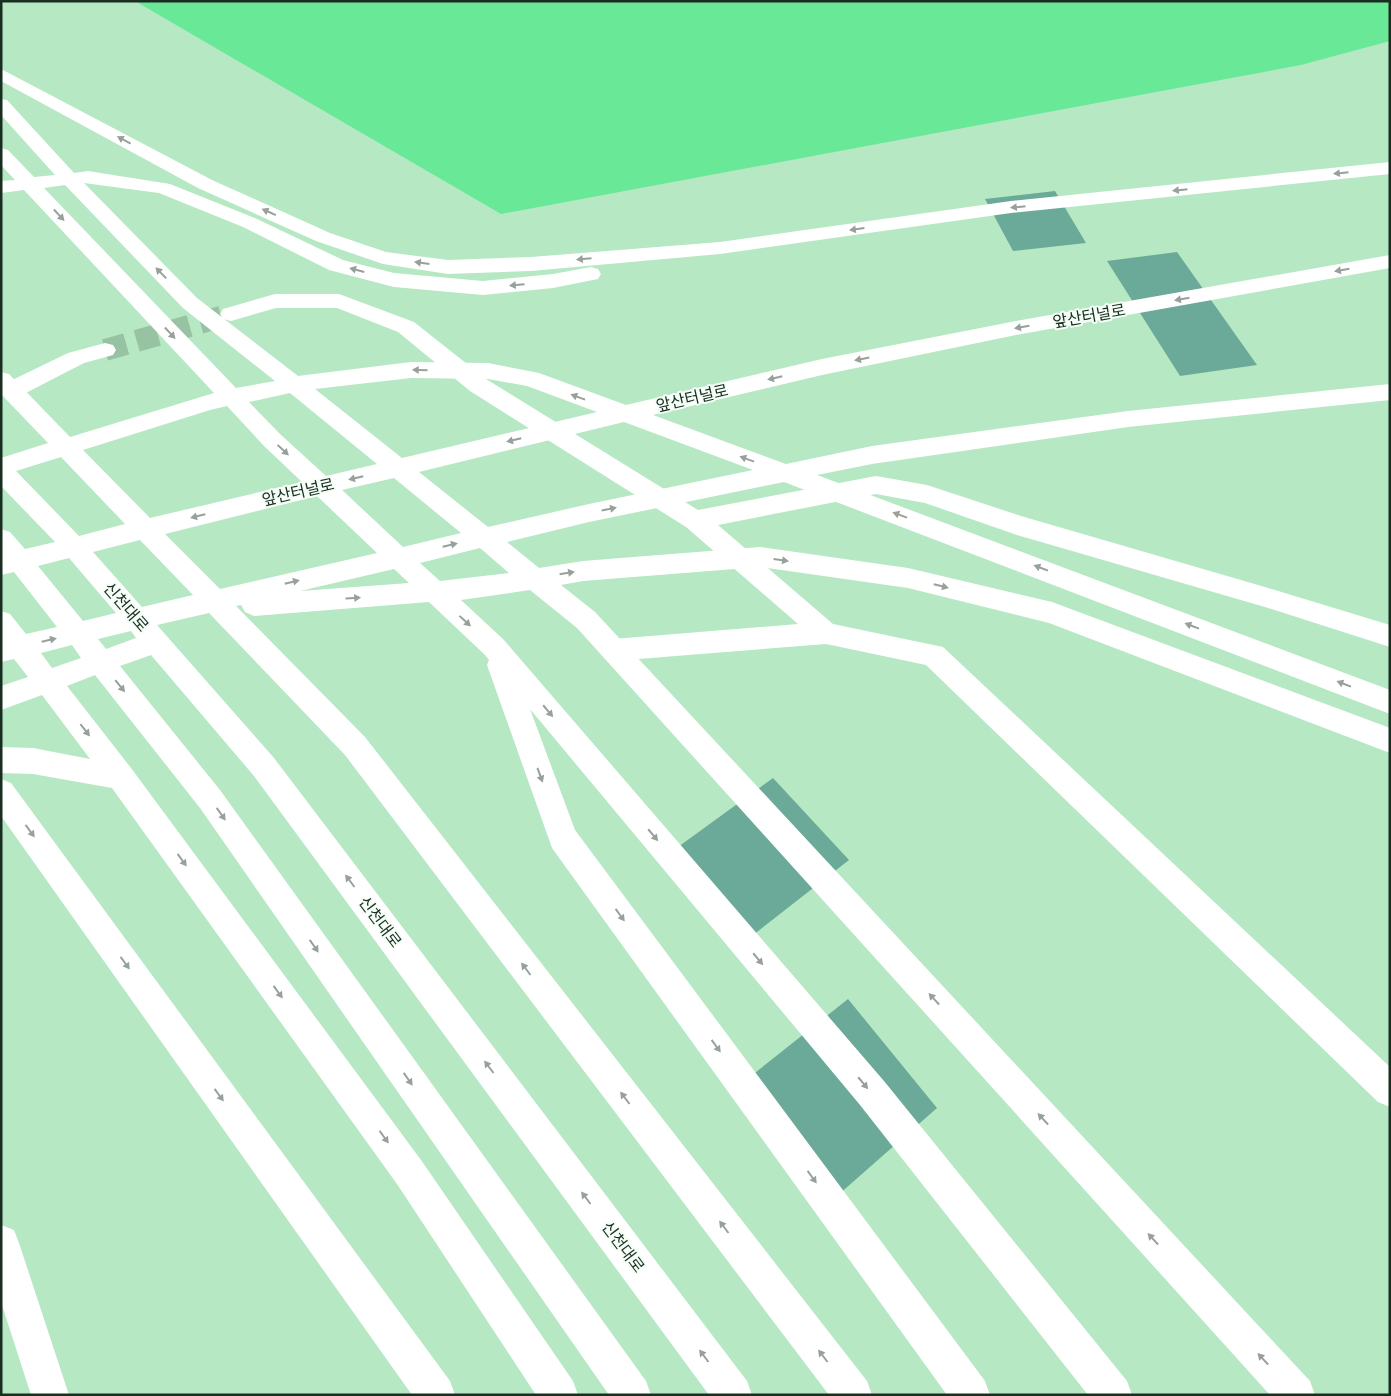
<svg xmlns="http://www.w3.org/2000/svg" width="1391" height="1396" font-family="'Space Grotesk','Noto Sans KR',sans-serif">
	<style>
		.green { fill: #69e898 }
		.building { fill: #6baa98 }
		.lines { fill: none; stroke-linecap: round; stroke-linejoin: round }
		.minor-tunnel { stroke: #97c3a3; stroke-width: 22; stroke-dasharray: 22 11; stroke-linecap: butt }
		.minor { fill: #fff; fill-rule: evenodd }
		.highway { fill: #fff; fill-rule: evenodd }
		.oneway { fill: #98a09b }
		.labels { text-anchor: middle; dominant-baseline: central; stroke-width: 4; stroke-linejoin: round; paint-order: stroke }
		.street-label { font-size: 16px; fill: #192d20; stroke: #f4fef6 }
	</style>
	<rect width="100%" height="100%" fill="#b6e8c4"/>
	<!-- green -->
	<path class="green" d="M135,1H1390V41L1301,65L501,214Z"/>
	<!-- building -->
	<path class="building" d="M1055,191L1086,243L1013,251L985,199Z
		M1177,252L1257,365L1180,376L1107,261Z
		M773,778L849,860L753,935L678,847Z
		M848,999L937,1108L829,1203L741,1084Z"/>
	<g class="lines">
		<!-- minor-tunnel -->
		<path class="minor-tunnel" d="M105,350L231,314"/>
		<!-- minor -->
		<path class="minor" d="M275,294H339L414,322L486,379L698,510L876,476L927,485L1021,516L1265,587L1390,625V647L1265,607L1017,535L925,503L876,494L718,525L833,624L943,647L1390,1067V1107L1378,1102L926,665L826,644L613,661L604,658L600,650L604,642L613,639L798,624L686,527L470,391L398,332L337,308H276L231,321L223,319L220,314L223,309Z
			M105,343L113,345L116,350L113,355L84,363L20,396L12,398L4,396L1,391L4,384L68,353Z
			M1,1225L14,1230L19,1243L69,1395H31L1,1302Z"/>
		<!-- highway -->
		<path class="highway" d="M1,69L212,180L330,233L386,252L448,260L531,257L720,242L1011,201L1390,162V174L1011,213L720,254L531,271L448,274L383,264L316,241L198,188L1,81Z
			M1,99L7,100L74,173L88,171L170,184L257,219L343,260L394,273L483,281L553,274L591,267L598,269L601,274L598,279L553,288L483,295L394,287L329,270L243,227L159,193L84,183L197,298L298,376L411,362L488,363L539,373L626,405L822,359L1016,321L1390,255V268L1016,335L822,375L653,415L786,464L872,446L1128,411L1390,384V400L1128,427L872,464L817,475L1390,690V714L784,482L589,522L507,542L539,568L583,561L760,547L908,568L1052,602L1390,728V753L1049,623L908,588L760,567L583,581L561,585L595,612L1310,1381L1315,1395H1270L577,628L530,590L461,600L503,639L884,1081L1127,1381L1132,1395H1088L860,1105L530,709L575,830L985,1381L990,1395H947L552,848L487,665L489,660L485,655L429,602L254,616L245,612L241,605L236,606L365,737L867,1381L872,1395H829L345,755L209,613L157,625L274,758L747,1381L752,1395H709L254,776L151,655L120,666L220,790L646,1381L651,1395H609L200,808L95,675L67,686L131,768L421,1160L573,1381L578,1395H536L397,1184L112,788L33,774L1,773V747L33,748L90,759L42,695L1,710V686L28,677L14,659L1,662V611L10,614L26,634L57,627L14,572L1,575V529L10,532L25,549L55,542L1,486V458L48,443L1,394V372L9,374L70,437L214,393L24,190L1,193V181L15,180L1,165V148L8,150L34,177L55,175L1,115ZM65,185L183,308L275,381L236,388L44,188ZM411,378L488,379L527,386L597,412L402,458L315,389ZM290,393L377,464L326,476L280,434L249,402ZM227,406L264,446L302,482L150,518L83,450L210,410ZM624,422L753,470L589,504L488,527L419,472ZM61,457L125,524L79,536L16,471ZM394,478L461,533L403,547L342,490ZM317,496L377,553L220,589L165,534ZM140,540L193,595L142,607L93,552ZM480,548L509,573L440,581L420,563ZM69,558L116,613L83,621L38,566ZM394,569L409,583L300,591ZM131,631L136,638L106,649L98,639ZM72,645L81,658L52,668L41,653Z
			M1,779L11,783L450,1381L455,1395H412L1,816Z"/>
	</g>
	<!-- one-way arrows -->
	<defs><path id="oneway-solid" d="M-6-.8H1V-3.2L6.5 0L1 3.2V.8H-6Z" transform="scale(1.25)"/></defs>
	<g class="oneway">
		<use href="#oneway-solid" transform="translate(124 140) rotate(-152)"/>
		<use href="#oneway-solid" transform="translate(1341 173) rotate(174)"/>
		<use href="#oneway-solid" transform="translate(1180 190) rotate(174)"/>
		<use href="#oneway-solid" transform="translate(1018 207) rotate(174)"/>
		<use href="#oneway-solid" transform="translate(269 212) rotate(-156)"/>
		<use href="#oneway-solid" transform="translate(59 215) rotate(47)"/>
		<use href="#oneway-solid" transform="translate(857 229) rotate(172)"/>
		<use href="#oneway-solid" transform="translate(584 259) rotate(175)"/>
		<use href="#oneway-solid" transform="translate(422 263) rotate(-172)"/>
		<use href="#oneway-solid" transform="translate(357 270) rotate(-165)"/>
		<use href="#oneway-solid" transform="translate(1342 270) rotate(170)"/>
		<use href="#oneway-solid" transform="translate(161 273) rotate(-134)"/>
		<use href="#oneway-solid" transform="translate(517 285) rotate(175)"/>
		<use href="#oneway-solid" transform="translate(1182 299) rotate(170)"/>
		<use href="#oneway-solid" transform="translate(1022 327) rotate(170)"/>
		<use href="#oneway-solid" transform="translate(170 333) rotate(47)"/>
		<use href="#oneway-solid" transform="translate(862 359) rotate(169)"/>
		<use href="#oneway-solid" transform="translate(420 370) rotate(-179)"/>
		<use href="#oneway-solid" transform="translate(775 378) rotate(167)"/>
		<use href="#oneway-solid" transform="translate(578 397) rotate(-160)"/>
		<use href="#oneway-solid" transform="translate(514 440) rotate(167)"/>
		<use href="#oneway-solid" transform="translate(283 450) rotate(43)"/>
		<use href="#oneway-solid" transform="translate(747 459) rotate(-160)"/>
		<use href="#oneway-solid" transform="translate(356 478) rotate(167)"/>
		<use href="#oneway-solid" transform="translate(609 509) rotate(-11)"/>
		<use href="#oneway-solid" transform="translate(900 515) rotate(-160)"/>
		<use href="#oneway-solid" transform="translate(198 516) rotate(166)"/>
		<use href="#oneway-solid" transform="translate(450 545) rotate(-13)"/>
		<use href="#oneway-solid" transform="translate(781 560) rotate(8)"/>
		<use href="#oneway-solid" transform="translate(1041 568) rotate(-159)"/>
		<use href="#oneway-solid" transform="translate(567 573) rotate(-9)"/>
		<use href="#oneway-solid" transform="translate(292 582) rotate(-13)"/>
		<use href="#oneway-solid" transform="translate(941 586) rotate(14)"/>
		<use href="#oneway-solid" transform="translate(353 598) rotate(-4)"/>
		<use href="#oneway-solid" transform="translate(465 621) rotate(43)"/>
		<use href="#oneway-solid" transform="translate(1192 626) rotate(-159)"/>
		<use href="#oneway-solid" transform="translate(49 640) rotate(-13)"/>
		<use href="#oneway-solid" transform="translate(1344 684) rotate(-159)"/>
		<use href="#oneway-solid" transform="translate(120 686) rotate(51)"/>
		<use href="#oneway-solid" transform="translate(548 711) rotate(50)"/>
		<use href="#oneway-solid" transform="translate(85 730) rotate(52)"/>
		<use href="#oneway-solid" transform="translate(540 775) rotate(70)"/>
		<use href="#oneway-solid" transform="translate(221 814) rotate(55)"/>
		<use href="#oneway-solid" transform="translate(30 831) rotate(54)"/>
		<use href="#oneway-solid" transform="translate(653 835) rotate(50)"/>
		<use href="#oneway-solid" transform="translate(182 860) rotate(54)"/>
		<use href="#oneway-solid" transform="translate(350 881) rotate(-127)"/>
		<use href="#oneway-solid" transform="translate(620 915) rotate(54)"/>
		<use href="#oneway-solid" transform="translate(314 946) rotate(55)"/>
		<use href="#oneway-solid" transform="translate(758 959) rotate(50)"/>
		<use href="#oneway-solid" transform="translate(125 963) rotate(54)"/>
		<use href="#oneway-solid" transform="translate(526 969) rotate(-127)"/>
		<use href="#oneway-solid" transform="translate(278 992) rotate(54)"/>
		<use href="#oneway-solid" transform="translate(934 999) rotate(-133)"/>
		<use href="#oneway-solid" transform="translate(716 1046) rotate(54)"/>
		<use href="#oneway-solid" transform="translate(489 1067) rotate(-127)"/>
		<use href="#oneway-solid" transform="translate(408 1079) rotate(55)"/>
		<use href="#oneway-solid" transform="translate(863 1083) rotate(50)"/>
		<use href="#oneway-solid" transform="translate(219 1095) rotate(54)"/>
		<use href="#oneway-solid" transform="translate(625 1098) rotate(-127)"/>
		<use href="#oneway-solid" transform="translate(1043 1119) rotate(-133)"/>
		<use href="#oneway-solid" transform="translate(384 1137) rotate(54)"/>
		<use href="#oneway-solid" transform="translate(812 1177) rotate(54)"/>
		<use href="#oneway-solid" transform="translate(586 1198) rotate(-127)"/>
		<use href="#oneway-solid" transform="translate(724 1227) rotate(-127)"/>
		<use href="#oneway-solid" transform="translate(1153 1239) rotate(-133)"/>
		<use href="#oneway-solid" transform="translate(704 1356) rotate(-127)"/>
		<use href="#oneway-solid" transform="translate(823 1356) rotate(-127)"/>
		<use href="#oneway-solid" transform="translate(1263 1359) rotate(-133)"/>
	</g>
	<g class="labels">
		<!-- street labels -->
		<g class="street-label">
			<text transform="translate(1089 316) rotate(-10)">앞산터널로</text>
			<text transform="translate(692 398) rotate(-13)">앞산터널로</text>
			<text transform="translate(298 492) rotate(-13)">앞산터널로</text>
			<text transform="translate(126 607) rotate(49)">신천대로</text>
			<text transform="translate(380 922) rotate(53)">신천대로</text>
			<text transform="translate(623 1247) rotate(53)">신천대로</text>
		</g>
	</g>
	<!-- border -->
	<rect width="1391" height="1396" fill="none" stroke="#192d20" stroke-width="5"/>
</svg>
